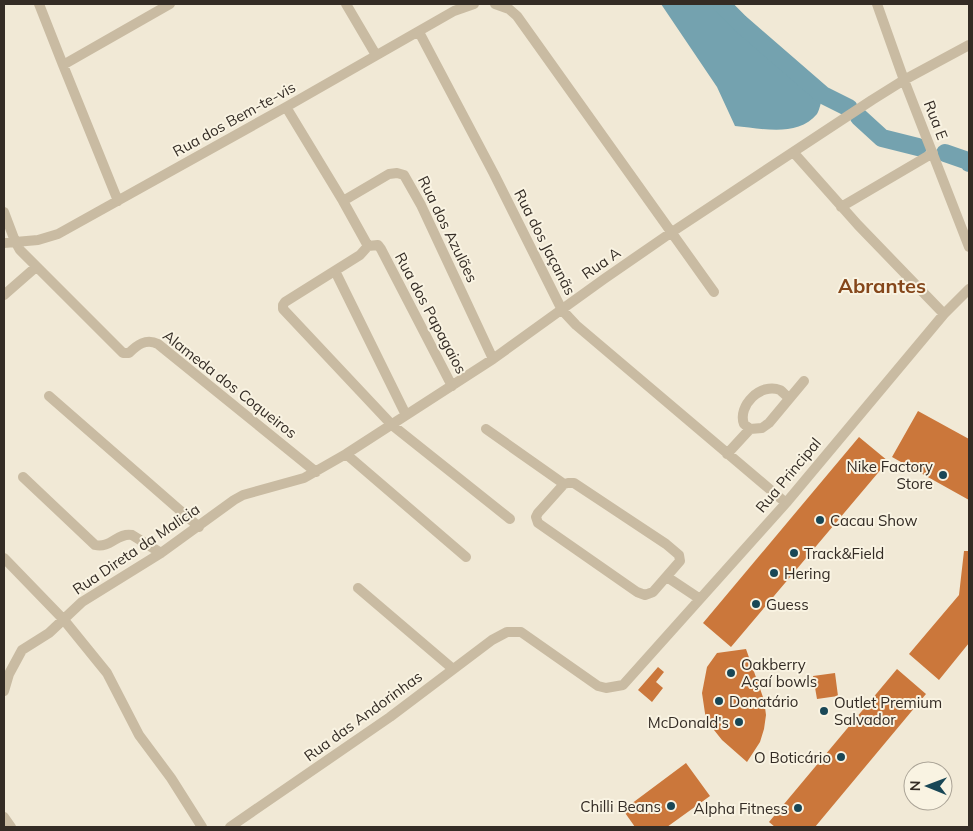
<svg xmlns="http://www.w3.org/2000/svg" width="973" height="831" font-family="Mulish,sans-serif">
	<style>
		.water { fill: #74a2af }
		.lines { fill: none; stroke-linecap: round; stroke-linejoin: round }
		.river { stroke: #74a2af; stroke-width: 18 }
		.building { fill: #cb773b }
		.minor { stroke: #c9bba2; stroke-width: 10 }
		.poi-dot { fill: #194756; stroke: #f9f3e2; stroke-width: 2 }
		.labels { text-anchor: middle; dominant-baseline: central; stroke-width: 4; stroke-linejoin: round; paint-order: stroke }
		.street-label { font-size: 15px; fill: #342c25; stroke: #f9f3e2 }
		.poi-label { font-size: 15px; fill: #342c25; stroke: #f9f3e2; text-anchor: start }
		.district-label { font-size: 20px; font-weight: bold; fill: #85471b; stroke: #f9f3e2 }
	</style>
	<rect width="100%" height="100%" fill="#f1e9d6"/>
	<!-- water -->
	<path class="water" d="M661,4H721L740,23L823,95C821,101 820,109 817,114C797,138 761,128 735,126L717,87Z"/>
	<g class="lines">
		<!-- river -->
		<path class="river" d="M721,4L740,23L823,95L849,108
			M859,117L882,138L918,147
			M945,153L968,161L969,163"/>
	</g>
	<!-- building -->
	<path class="building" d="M918,411L969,439V500L892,457Z
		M859,437L888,461L731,647L703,623Z
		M964,551H969V643L939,680L909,654L959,595Z
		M746,649L764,700L766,715L764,729L760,742L747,762L722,740L706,720L702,693L707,667L717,653Z
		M658,667L664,672L656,682L663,688L652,702L638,690Z
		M897,669L926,694L815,827H775L769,822Z
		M835,673L838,696L817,699L813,676Z
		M686,763L710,796L667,827H635L623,810Z"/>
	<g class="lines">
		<!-- minor -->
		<path class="minor" d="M39,4L63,65L170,4
			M346,4L376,55
			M495,4L509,9L517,16L714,292
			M877,4L904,80L969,247
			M419,32L494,174L562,310L576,325L786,503
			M63,65L118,201
			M286,107L343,201L368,246
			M794,153L858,225L944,314
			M343,201L389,174L397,173L404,175L421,205L493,359
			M841,207L933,153
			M4,212L15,241L20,250L123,353H129C137,345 146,338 158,344L316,472
			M4,243L38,240L58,234L286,107L454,11L474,4
			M368,246L360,255L285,302L283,305V309L392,425L510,519
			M368,246L378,245L381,249L452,386
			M335,271L406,415
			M4,295L36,267
			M49,396L199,527
			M486,429L564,484
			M750,429L744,424C737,406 761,382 780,390C783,392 786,396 789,398
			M346,454L466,557
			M727,454L750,429L762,428L769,423L804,381
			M23,477L95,545C110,549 118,532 132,535L161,553
			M568,483H574L666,544L679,555L680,561L653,592L645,595L637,592L538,523L536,517L538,513L564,484Z
			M4,558L64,620L107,673L139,735L171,778L202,827
			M667,577L700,599
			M358,588L453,669
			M4,691L9,674L22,650L49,633L82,602L161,553L234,500L243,495L304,478L346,454L493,359L604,279L672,232L872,100L904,80L969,45
			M4,817L11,827
			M230,827L390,717L492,640L507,632H521L598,686L606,688L623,685L786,503L944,314L969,289"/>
	</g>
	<!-- markers -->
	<g class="poi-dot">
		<circle cx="943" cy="475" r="5"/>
		<circle cx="820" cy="520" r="5"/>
		<circle cx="794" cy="553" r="5"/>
		<circle cx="774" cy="573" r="5"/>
		<circle cx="756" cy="604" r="5"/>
		<circle cx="731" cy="673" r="5"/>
		<circle cx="719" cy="701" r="5"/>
		<circle cx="824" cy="711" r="5"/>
		<circle cx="739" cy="722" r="5"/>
		<circle cx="841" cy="757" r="5"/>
		<circle cx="671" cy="806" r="5"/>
		<circle cx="798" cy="808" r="5"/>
	</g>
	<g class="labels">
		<!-- street labels -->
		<g class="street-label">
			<text transform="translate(234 119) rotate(-29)">Rua dos Bem-te-vis</text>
			<text transform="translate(936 120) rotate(69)">Rua E</text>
			<text transform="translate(448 229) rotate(64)">Rua dos Azulões</text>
			<text transform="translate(545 242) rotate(63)">Rua dos Jaçanãs</text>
			<text transform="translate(601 263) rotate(-35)">Rua A</text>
			<text transform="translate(431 313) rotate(62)">Rua dos Papagaios</text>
			<text transform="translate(230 384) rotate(38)">Alameda dos Coqueiros</text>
			<text transform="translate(788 475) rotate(-50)">Rua Principal</text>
			<text transform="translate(136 549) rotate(-34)">Rua Direta da Malicia</text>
			<text transform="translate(363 716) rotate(-36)">Rua das Andorinhas</text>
		</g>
		<!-- poi labels -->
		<g class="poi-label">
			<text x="933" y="466" text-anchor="end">Nike Factory<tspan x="933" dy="17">Store</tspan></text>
			<text x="830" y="520">Cacau Show</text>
			<text x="804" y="553">Track&amp;Field</text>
			<text x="784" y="573">Hering</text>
			<text x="766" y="604">Guess</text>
			<text x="741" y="664">Oakberry<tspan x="741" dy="17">Açaí bowls</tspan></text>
			<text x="729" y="701">Donatário</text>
			<text x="834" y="702">Outlet Premium<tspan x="834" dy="17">Salvador</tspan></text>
			<text x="729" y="722" text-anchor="end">McDonald's</text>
			<text x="831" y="757" text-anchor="end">O Boticário</text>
			<text x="661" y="806" text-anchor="end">Chilli Beans</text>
			<text x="788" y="808" text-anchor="end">Alpha Fitness</text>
		</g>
		<!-- district labels -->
		<g class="district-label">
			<text x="882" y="285">Abrantes</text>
		</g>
	</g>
	<!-- border -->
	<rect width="973" height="831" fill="none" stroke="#342c25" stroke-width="10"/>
	<!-- north arrow -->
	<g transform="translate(928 786) rotate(271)"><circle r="24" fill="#f9f3e2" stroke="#aaa396"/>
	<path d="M0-4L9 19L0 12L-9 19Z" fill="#194756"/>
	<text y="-8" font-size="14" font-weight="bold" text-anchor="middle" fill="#342c25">N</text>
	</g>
</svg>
